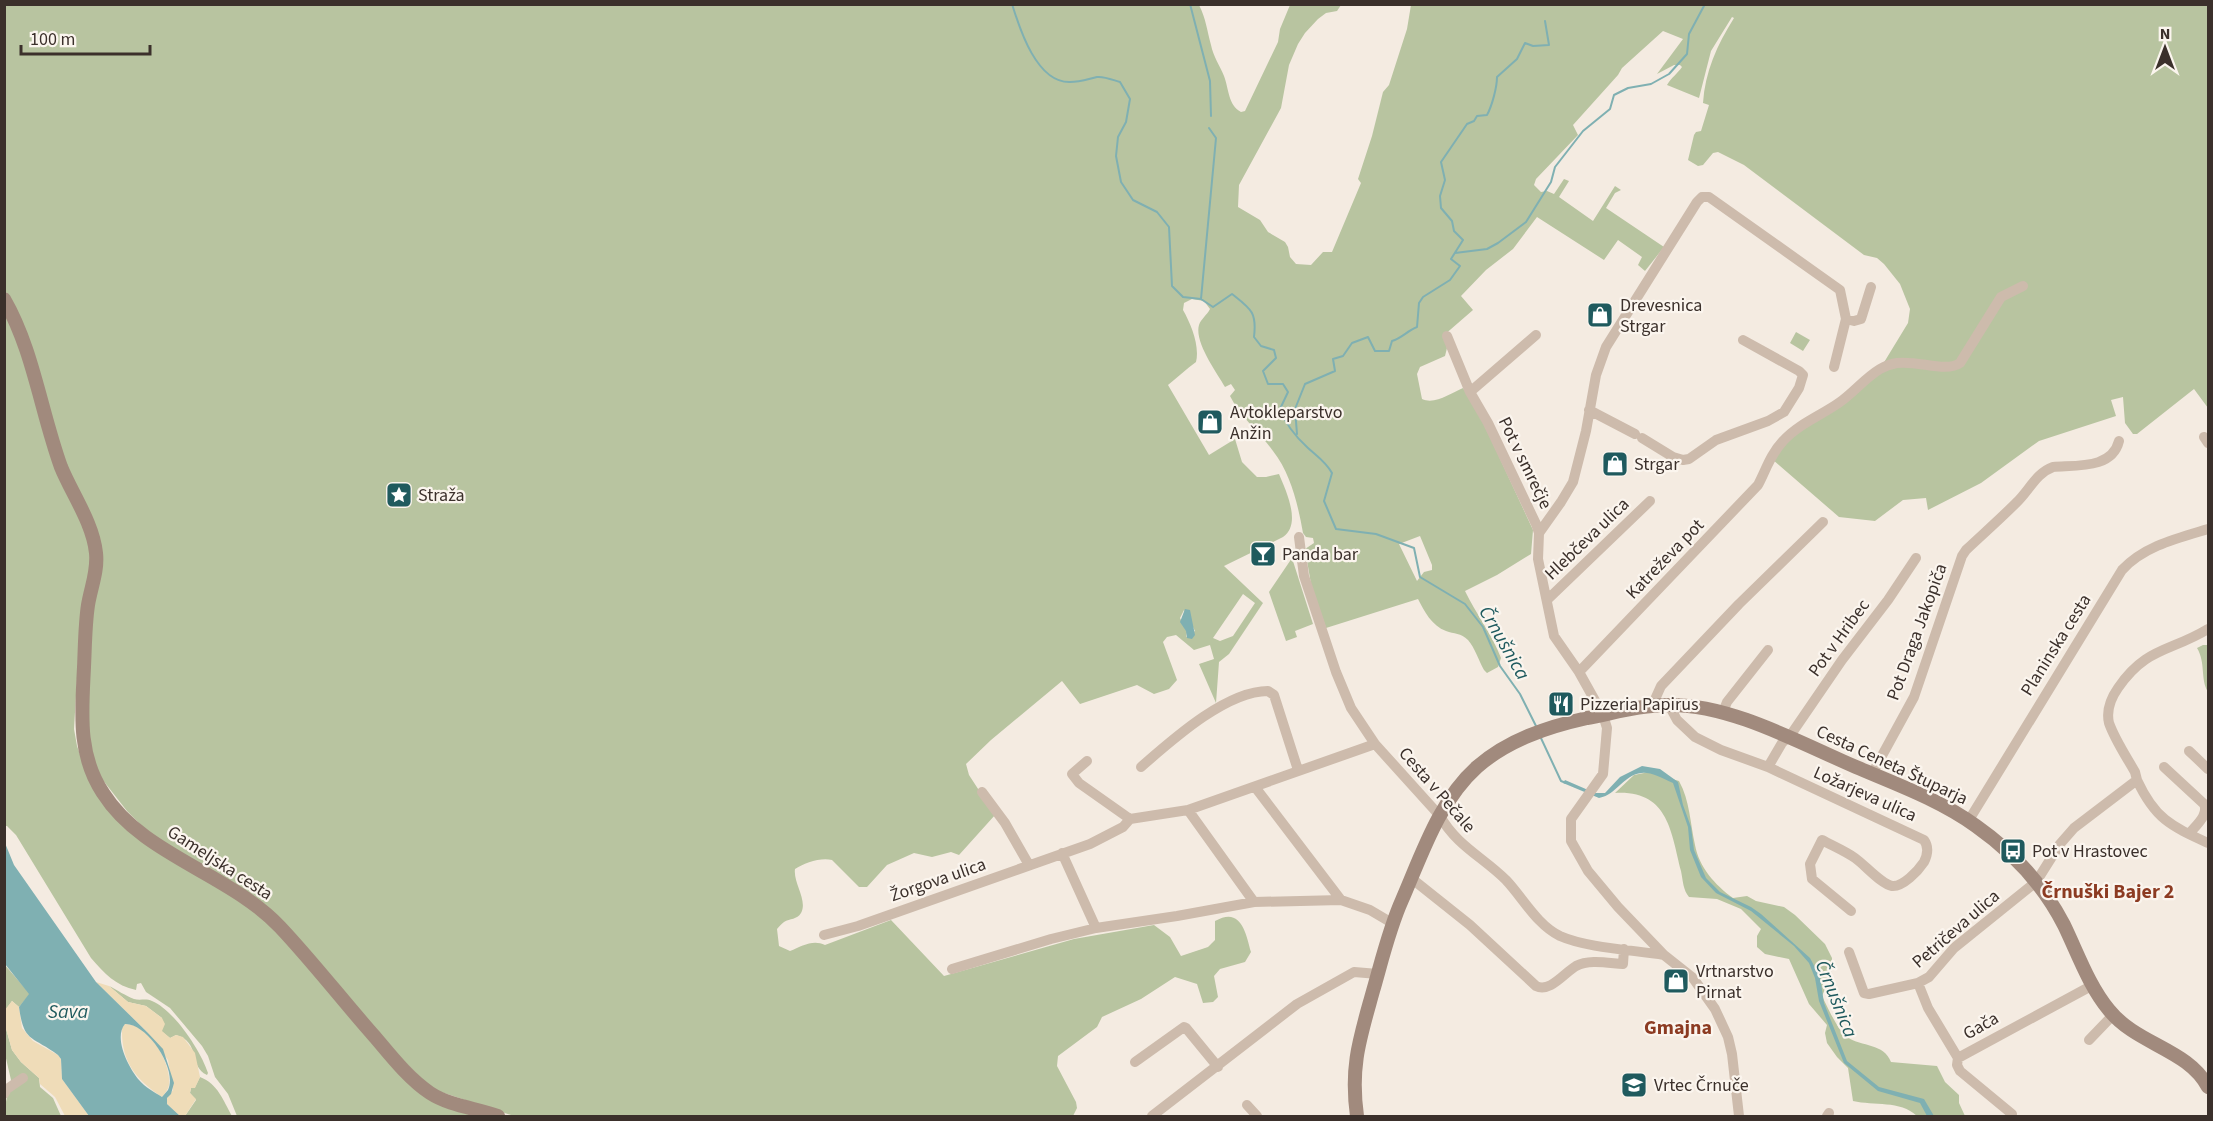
<svg xmlns="http://www.w3.org/2000/svg" width="2213" height="1121" font-family="'Source Sans 3',sans-serif">
	<style>
		.green { fill: #b8c4a0; fill-rule: evenodd }
		.sand { fill: #efdcb8 }
		.water { fill: #7fb0b2; fill-rule: evenodd }
		.lines { fill: none; stroke-linecap: round; stroke-linejoin: round }
		.stream { stroke: #7fb0b2; stroke-width: 2 }
		.street { stroke: #cdbbac; stroke-width: 10 }
		.secondary { stroke: #a18a7d; stroke-width: 14 }
		.labels { text-anchor: middle; dominant-baseline: central; stroke-width: 4.5; stroke-linejoin: round; paint-order: stroke }
		.poi-label { font-size: 18px; fill: #3b302b; stroke: #fbf5ee; text-anchor: start }
		.street-label { font-size: 18px; fill: #3b302b; stroke: #fbf5ee }
		.water-label { font-size: 20px; font-style: italic; fill: #1f5a5e; stroke: #fbf5ee }
		.neighbourhood-label { font-size: 20px; font-weight: bold; fill: #8c3b22; stroke: #fbf5ee }
	</style>
	<rect width="100%" height="100%" fill="#f4ebe1"/>
	<!-- green -->
	<path class="green" d="M4,5H1199C1206,19 1207,30 1211,45C1213,56 1220,66 1224,76C1229,89 1228,105 1241,112L1245,111L1278,42L1280,29L1290,5H1341L1337,11L1326,13L1318,19L1305,33L1298,44L1289,65L1281,108L1239,185L1238,207L1260,220L1268,232L1285,242L1288,247L1290,257L1296,264L1311,265L1323,252H1332L1361,183L1358,179L1372,136L1383,92L1389,85L1407,29L1411,5H2208V408L2194,389L2137,434H2133L2125,423L2123,397L2111,400L2116,416L2039,441L1981,483L1928,510L1926,498L1903,500L1875,521L1839,517L1772,459L1778,449L1883,364L1908,323L1910,309L1900,284L1884,264L1877,258L1864,255L1744,165L1718,152L1713,153L1703,165L1698,166L1688,160L1694,135L1696,132L1701,131L1709,105L1703,103C1705,72 1717,45 1734,18L1732,17L1711,51L1699,98L1667,85C1671,78 1678,73 1682,67L1680,65H1674L1657,74L1683,39L1663,31L1622,68L1618,75L1573,125L1578,135L1536,179L1534,185L1541,192L1547,191L1554,194L1564,179L1569,181L1559,197L1593,221L1615,186L1621,190L1615,193L1606,208L1664,247L1645,271L1638,265L1642,257L1618,240L1604,260L1537,217L1513,249L1486,270L1461,296L1473,310L1443,336L1447,348L1445,356L1420,367L1417,374L1422,399C1435,405 1451,393 1463,388L1484,424L1533,530L1531,554L1497,575L1465,591C1476,614 1492,634 1501,658L1498,667L1487,673L1484,670C1479,661 1475,648 1468,640C1461,633 1454,634 1446,631C1432,626 1424,611 1418,599L1326,628L1311,584L1305,549L1314,543L1313,538L1306,537L1303,533C1298,505 1291,474 1273,451C1259,431 1241,418 1230,396L1235,390L1231,384L1225,387C1217,373 1194,342 1199,325C1201,319 1207,315 1210,309L1204,301L1192,299L1184,303L1183,310C1191,324 1200,346 1196,362C1186,369 1178,377 1168,385L1209,455L1235,439L1242,462L1257,477H1266L1279,474C1286,491 1302,524 1283,537L1224,566L1263,603L1229,654L1219,662L1216,703L1199,664L1214,659L1210,645L1194,650L1176,635L1167,637L1163,642L1177,680L1169,689L1154,694L1137,685L1080,704L1062,681L991,740L966,764L969,775L995,815L959,855L951,852L932,857L914,853L887,865L867,887H859L832,860C821,857 804,863 795,869C793,883 808,900 801,913C797,920 790,918 784,922C781,924 779,927 777,929L779,946L790,951C802,946 813,939 825,945L891,920L944,976L1074,939L1154,925L1170,937L1181,956L1208,947L1215,940V921C1241,906 1246,933 1251,952L1245,962L1220,969L1214,976L1218,997L1213,1002L1203,1003L1197,984L1175,977L1141,999L1102,1017L1097,1027L1058,1056L1057,1066L1076,1102L1077,1108L1073,1116H514L438,1091L425,1082L395,1052L285,924L145,829L127,811L102,779L94,762L87,725L93,608L103,561L102,551L68,473L12,303L5,290ZM1420,536L1432,565V570L1424,572L1417,581L1399,544ZM1243,594L1255,603L1233,636L1220,641L1213,638ZM1184,610L1195,631L1186,637L1187,632L1180,618Z
		M4,311L10,320L90,543L91,562L79,644L74,729L77,746L84,766L97,794L267,919L408,1080L482,1116H237L228,1094L215,1077L208,1056L202,1046L170,1008L146,992L141,983L137,984L136,990C116,986 104,973 91,958L16,835L7,826H5Z
		M1796,332L1810,340L1803,351L1790,343Z
		M1292,558L1313,624L1295,631L1297,637L1286,641L1269,592Z
		M2203,645H2208V692C2200,679 2206,663 2197,648Z
		M1649,772L1679,781C1690,801 1690,823 1695,845C1699,867 1715,885 1733,898L1747,896L1756,901L1784,907L1795,915L1825,944L1832,958L1831,975L1822,996C1827,1006 1838,1031 1847,1037C1862,1047 1884,1043 1891,1062L1937,1066L1945,1082L1959,1095V1103L1965,1116H1917C1900,1100 1874,1106 1853,1101L1848,1068L1837,1057L1827,1043L1825,1033L1827,1025L1809,1004L1789,959L1765,954L1757,947V936L1761,929L1741,909L1717,899L1689,897C1683,890 1683,881 1681,871C1671,831 1668,790 1615,793L1634,775Z
		M4,964L30,994L19,1007L12,1001L5,1011Z
		M109,986C117,990 126,996 134,999C140,1001 146,998 152,1001C174,1010 201,1051 208,1073L207,1075C188,1066 201,1042 176,1035L170,1038L161,1031L162,1018L146,1006L128,1002Z
		M5,1025L12,1050L21,1062L39,1078L40,1087L53,1098L61,1116H4L5,1106L11,1080L5,1054Z
		M200,1077C218,1084 223,1100 232,1116H185L196,1100L190,1093L191,1088L195,1087Z"/>
	<!-- sand -->
	<path class="sand" d="M96,982L109,986L128,1002L146,1006L162,1018L165,1024L162,1031L170,1038L176,1035L183,1037L195,1053L200,1077L195,1088H191L190,1093L196,1099L185,1116H180L167,1104V1098L173,1090L168,1060L147,1032Z
		M12,1001L19,1007L22,1028L33,1041L58,1055L61,1059L62,1079L89,1116H65L55,1097L40,1084L39,1078L21,1062L12,1050L5,1025L4,1011Z
		M125,1024C149,1023 172,1064 169,1085C168,1090 165,1093 162,1097C135,1079 121,1061 122,1028Z"/>
	<!-- water -->
	<path class="water" d="M1185,609L1190,610L1195,635L1192,639L1187,638L1186,631L1180,622Z
		M1642,766L1660,769L1678,782L1683,805L1691,827L1694,850L1706,878L1720,892L1751,907L1761,914L1810,958L1820,977L1824,1003L1847,1061L1879,1087L1924,1099L1934,1116H1927L1920,1103L1878,1091L1844,1063L1819,1001L1815,978L1809,963L1794,946L1751,911L1716,893L1701,877L1690,850L1688,827L1673,783C1650,772 1640,766 1620,785C1613,791 1609,796 1599,798L1563,783L1565,780L1595,793H1605L1620,777Z
		M5,843L14,865L96,982L147,1032L163,1049L174,1083L171,1094L167,1098V1104L180,1116H89L62,1079L61,1059L58,1055C31,1035 24,1043 19,1007L29,994L5,964ZM125,1024C147,1023 178,1069 168,1090C166,1092 164,1095 162,1097C154,1092 145,1087 139,1080C129,1068 113,1038 125,1024Z"/>
	<g class="lines">
		<!-- stream -->
		<path class="stream" d="M1012,4C1020,30 1037,83 1070,82C1080,82 1088,79 1097,77C1104,76 1113,80 1120,82L1130,99L1126,122L1118,137L1116,156L1121,182L1133,200L1157,212L1169,227L1172,286L1183,297L1201,299L1213,307L1232,294C1251,309 1257,312 1254,337L1261,346L1274,350L1276,358L1263,371L1268,384H1283L1288,392L1280,409C1285,423 1297,438 1308,448C1318,457 1326,462 1332,473L1324,501L1336,529L1376,534L1414,548L1420,577L1465,604L1483,627L1500,666L1520,694L1537,728
			M1190,4L1210,81L1211,116
			M1455,253L1487,249L1498,243L1526,222L1551,182L1555,167L1583,131L1610,109L1614,95L1628,88L1651,84L1669,74L1687,54L1689,34L1705,4
			M1201,299L1216,138L1209,128
			M1297,434L1295,409L1305,384L1335,371L1333,359L1343,356L1352,343L1368,337L1375,351H1389L1392,341C1402,338 1407,331 1417,327L1419,303L1423,297L1450,280L1460,266L1451,259L1463,240L1454,231L1452,221L1441,208L1440,196L1445,180L1441,162L1467,124L1474,121L1477,116L1487,115C1492,106 1497,87 1497,77L1517,59L1525,43L1533,46L1549,45L1545,21
			M1540,736L1561,781L1566,783"/>
		<!-- street -->
		<path class="street" d="M1846,319L1854,321L1861,319L1871,287
			M1447,336L1470,392L1488,423L1536,524L1539,533L1538,559L1554,636L1579,672L1603,715L1607,728L1603,774L1571,819V841L1588,871L1618,907L1664,955L1693,978L1715,1009L1728,1037L1732,1054L1739,1116
			M1470,392L1536,335
			M1589,410L1635,434
			M2204,437L2208,443
			M1642,438L1673,457L1683,460L1689,459L1716,440L1768,421L1784,412L1799,388L1803,375L1799,371L1743,340
			M1539,533L1561,502L1573,482L1586,431L1596,375L1606,347L1697,202L1702,197H1709L1840,290L1846,319L1834,367
			M1299,537L1304,576L1336,672L1351,708L1375,744L1440,816C1456,845 1484,858 1506,880C1523,898 1537,925 1560,936C1587,948 1634,950 1664,955
			M1547,600L1650,501
			M1579,672L1758,485C1766,470 1770,455 1783,441C1798,424 1822,415 1840,402C1854,392 1865,378 1880,369C1885,366 1891,364 1897,363C1918,360 1946,373 1960,363L2001,297L2023,286
			M1669,705L1677,720L1695,737L1721,750L1768,767L1924,840C1929,847 1928,854 1924,862C1918,871 1903,887 1892,886C1881,884 1865,865 1855,858C1845,851 1833,846 1822,840L1810,864L1812,879L1851,911
			M1652,706L1661,686L1739,604L1823,522
			M1723,712L1727,702L1768,650
			M2189,751L2208,769
			M1087,761L1072,774L1079,783L1130,819
			M1141,767C1172,740 1226,691 1268,691L1274,695L1298,770
			M1768,767L1782,743L1792,733L1842,660L1888,600L1916,558
			M2164,767L2204,804C2209,815 2196,825 2189,834
			M1872,774L1914,697L1962,556L1966,550C1983,534 2000,519 2016,503C2029,491 2036,473 2053,467C2077,465 2112,469 2119,441
			M2137,780C2155,819 2171,826 2208,843
			M1255,787L1341,900
			M982,792L1005,823L1029,865
			M1188,810L1254,902
			M1969,820L2122,570C2144,546 2178,538 2208,529
			M1062,853L1096,928
			M1411,878L1470,925L1536,986C1550,993 1564,973 1576,966C1589,959 1608,963 1623,964L1624,949
			M824,935L858,926L1090,844L1123,827L1130,819L1188,810L1375,744
			M1849,952L1864,993L1869,994L1918,983L1929,977L1954,948L2036,882L2060,844L2074,828L2137,780L2135,772C2126,756 2115,740 2109,723C2106,710 2111,698 2118,688C2146,647 2170,652 2208,629
			M952,969L1051,939L1096,928L1177,916L1254,902L1341,900L1370,910L1392,923
			M1918,983L1928,1008L1958,1058
			M2089,1040L2113,1015
			M1135,1062L1184,1027L1186,1028L1218,1067
			M4,1094L7,1089L23,1078
			M1247,1105L1257,1116
			M2012,1114L1960,1071L1957,1065L1958,1058L2093,985
			M1152,1116L1297,1004L1354,972L1378,974
			M1827,1116L1829,1113"/>
		<!-- secondary -->
		<path class="secondary" d="M4,299C33,349 41,412 61,467C72,494 93,523 96,553C98,571 91,587 88,605C85,625 85,646 84,667C82,711 77,754 103,793C142,855 229,873 280,927C313,962 343,1001 375,1037C391,1056 409,1079 430,1093C450,1106 476,1108 498,1116
			M1357,1116C1350,1066 1360,1038 1373,991C1382,960 1389,929 1402,900C1422,854 1439,801 1477,767C1508,740 1547,727 1587,718C1614,713 1641,705 1669,705C1730,704 1800,743 1856,767C1896,784 1940,800 1976,826C2013,852 2044,886 2064,925C2078,954 2089,986 2109,1010C2137,1045 2188,1049 2208,1087"/>
	</g>
	<!-- icons -->
	<defs>
		<symbol id="shop-square" viewBox="-11 -11 22 22"><rect x="-9" y="-9" width="18" height="18" rx="4" fill="#1f5a5e" stroke="#fbf5ee"/><path d="M-5-2.5h2.3a2.7 3.5 0 0 1 5.4 0H5L5.5 6h-11ZM-1.5-2.5h3a1.5 2.3 0 0 0-3 0Z" fill="#fff"/></symbol>
		<symbol id="sight-square" viewBox="-11 -11 22 22"><rect x="-9" y="-9" width="18" height="18" rx="4" fill="#1f5a5e" stroke="#fbf5ee"/><path d="M0-6L1.8-2.2L6-1.7L2.9 1.2L3.7 5.4L0 3.3L-3.7 5.4L-2.9 1.2L-6-1.7L-1.8-2.2Z" fill="#fff"/></symbol>
		<symbol id="bar-square" viewBox="-11 -11 22 22"><rect x="-9" y="-9" width="18" height="18" rx="4" fill="#1f5a5e" stroke="#fbf5ee"/><path d="M-6-5H6L.8 .8V4.5H3.5V6h-7V4.5H-.8V.8Z" fill="#fff"/></symbol>
		<symbol id="restaurant-square" viewBox="-11 -11 22 22"><rect x="-9" y="-9" width="18" height="18" rx="4" fill="#1f5a5e" stroke="#fbf5ee"/><path d="M-5-6h1v4h1v-4h1v4h1v-4h1v5L-1.5 .5V6h-2V.5L-5-1ZM5-6V6H3V1.5H1.5Q1.5-4 5-6Z" fill="#fff"/></symbol>
		<symbol id="bus-square" viewBox="-11 -11 22 22"><rect x="-9" y="-9" width="18" height="18" rx="4" fill="#1f5a5e" stroke="#fbf5ee"/><path d="M-5-6H5V4H4V6H2V4H-2V6H-4V4H-5ZM-3.5-4V0h7V-4ZM-3.5 1.2v1.5H-2V1.2ZM2 1.2v1.5H3.5V1.2Z" fill="#fff"/></symbol>
		<symbol id="school-square" viewBox="-11 -11 22 22"><rect x="-9" y="-9" width="18" height="18" rx="4" fill="#1f5a5e" stroke="#fbf5ee"/><path d="M0-5L7-2L0 1L-7-2ZM-4 1L0 2.5L4 1V4Q0 6-4 4Z" fill="#fff"/></symbol>
	</defs>
	<g fill-rule="evenodd">
		<use href="#shop-square" x="1585" y="300" width="30" height="30"/>
		<use href="#shop-square" x="1195" y="407" width="30" height="30"/>
		<use href="#shop-square" x="1600" y="449" width="30" height="30"/>
		<use href="#sight-square" x="384" y="480" width="30" height="30"/>
		<use href="#bar-square" x="1248" y="539" width="30" height="30"/>
		<use href="#restaurant-square" x="1546" y="689" width="30" height="30"/>
		<use href="#bus-square" x="1998" y="836" width="30" height="30"/>
		<use href="#shop-square" x="1661" y="966" width="30" height="30"/>
		<use href="#school-square" x="1619" y="1070" width="30" height="30"/>
	</g>
	<g class="labels">
		<!-- poi labels -->
		<g class="poi-label">
			<text x="1620" y="305">Drevesnica<tspan x="1620" dy="21">Strgar</tspan></text>
			<text x="1230" y="412">Avtokleparstvo<tspan x="1230" dy="21">Anžin</tspan></text>
			<text x="1634" y="464">Strgar</text>
			<text x="418" y="495">Straža</text>
			<text x="1282" y="554">Panda bar</text>
			<text x="1580" y="704">Pizzeria Papirus</text>
			<text x="2032" y="851">Pot v Hrastovec</text>
			<text x="1696" y="971">Vrtnarstvo<tspan x="1696" dy="21">Pirnat</tspan></text>
			<text x="1654" y="1085">Vrtec Črnuče</text>
		</g>
		<!-- street labels -->
		<g class="street-label">
			<text transform="translate(1525 463) rotate(64)">Pot v smrečje</text>
			<text transform="translate(1587 539) rotate(-44)">Hlebčeva ulica</text>
			<text transform="translate(1665 559) rotate(-46)">Katreževa pot</text>
			<text transform="translate(1917 632) rotate(-70)">Pot Draga Jakopiča</text>
			<text transform="translate(1839 638) rotate(-54)">Pot v Hribec</text>
			<text transform="translate(2056 645) rotate(-58)">Planinska cesta</text>
			<text transform="translate(1892 765) rotate(25)">Cesta Ceneta Štuparja</text>
			<text transform="translate(1437 790) rotate(49)">Cesta v Pečale</text>
			<text transform="translate(1865 794) rotate(24)">Ložarjeva ulica</text>
			<text transform="translate(220 863) rotate(33)">Gameljska cesta</text>
			<text transform="translate(938 880) rotate(-19)">Žorgova ulica</text>
			<text transform="translate(1956 929) rotate(-41)">Petričeva ulica</text>
			<text transform="translate(1981 1026) rotate(-30)">Gača</text>
		</g>
		<!-- water labels -->
		<g class="water-label">
			<text transform="translate(1504 643) rotate(60)">Črnušnica</text>
			<text transform="translate(1836 999) rotate(68)">Črnušnica</text>
			<text x="68" y="1012">Sava</text>
		</g>
		<!-- neighbourhood labels -->
		<g class="neighbourhood-label">
			<text x="2108" y="892">Črnuški Bajer 2</text>
			<text x="1678" y="1028">Gmajna</text>
		</g>
	</g>
	<!-- border -->
	<rect width="2213" height="1121" fill="none" stroke="#3b302b" stroke-width="12"/>
	<!-- north arrow -->
	<g transform="translate(2165 48)" stroke="#fbf5ee" stroke-width="4.5" paint-order="stroke">
	<path d="M0-4.5L10 22L0 15L-10 22Z" fill="#3b302b"/>
	<text y="-9" font-size="16" font-weight="bold" text-anchor="middle" fill="#3b302b">N</text>
	</g>
	<!-- scale -->
	<path d="M21 45v9h129v-9" fill="none" stroke="#3b302b" stroke-width="3"/>
	<text x="30" y="45" font-size="18" fill="#3b302b" stroke="#fbf5ee" stroke-width="4.5" paint-order="stroke">100 m</text>
</svg>
